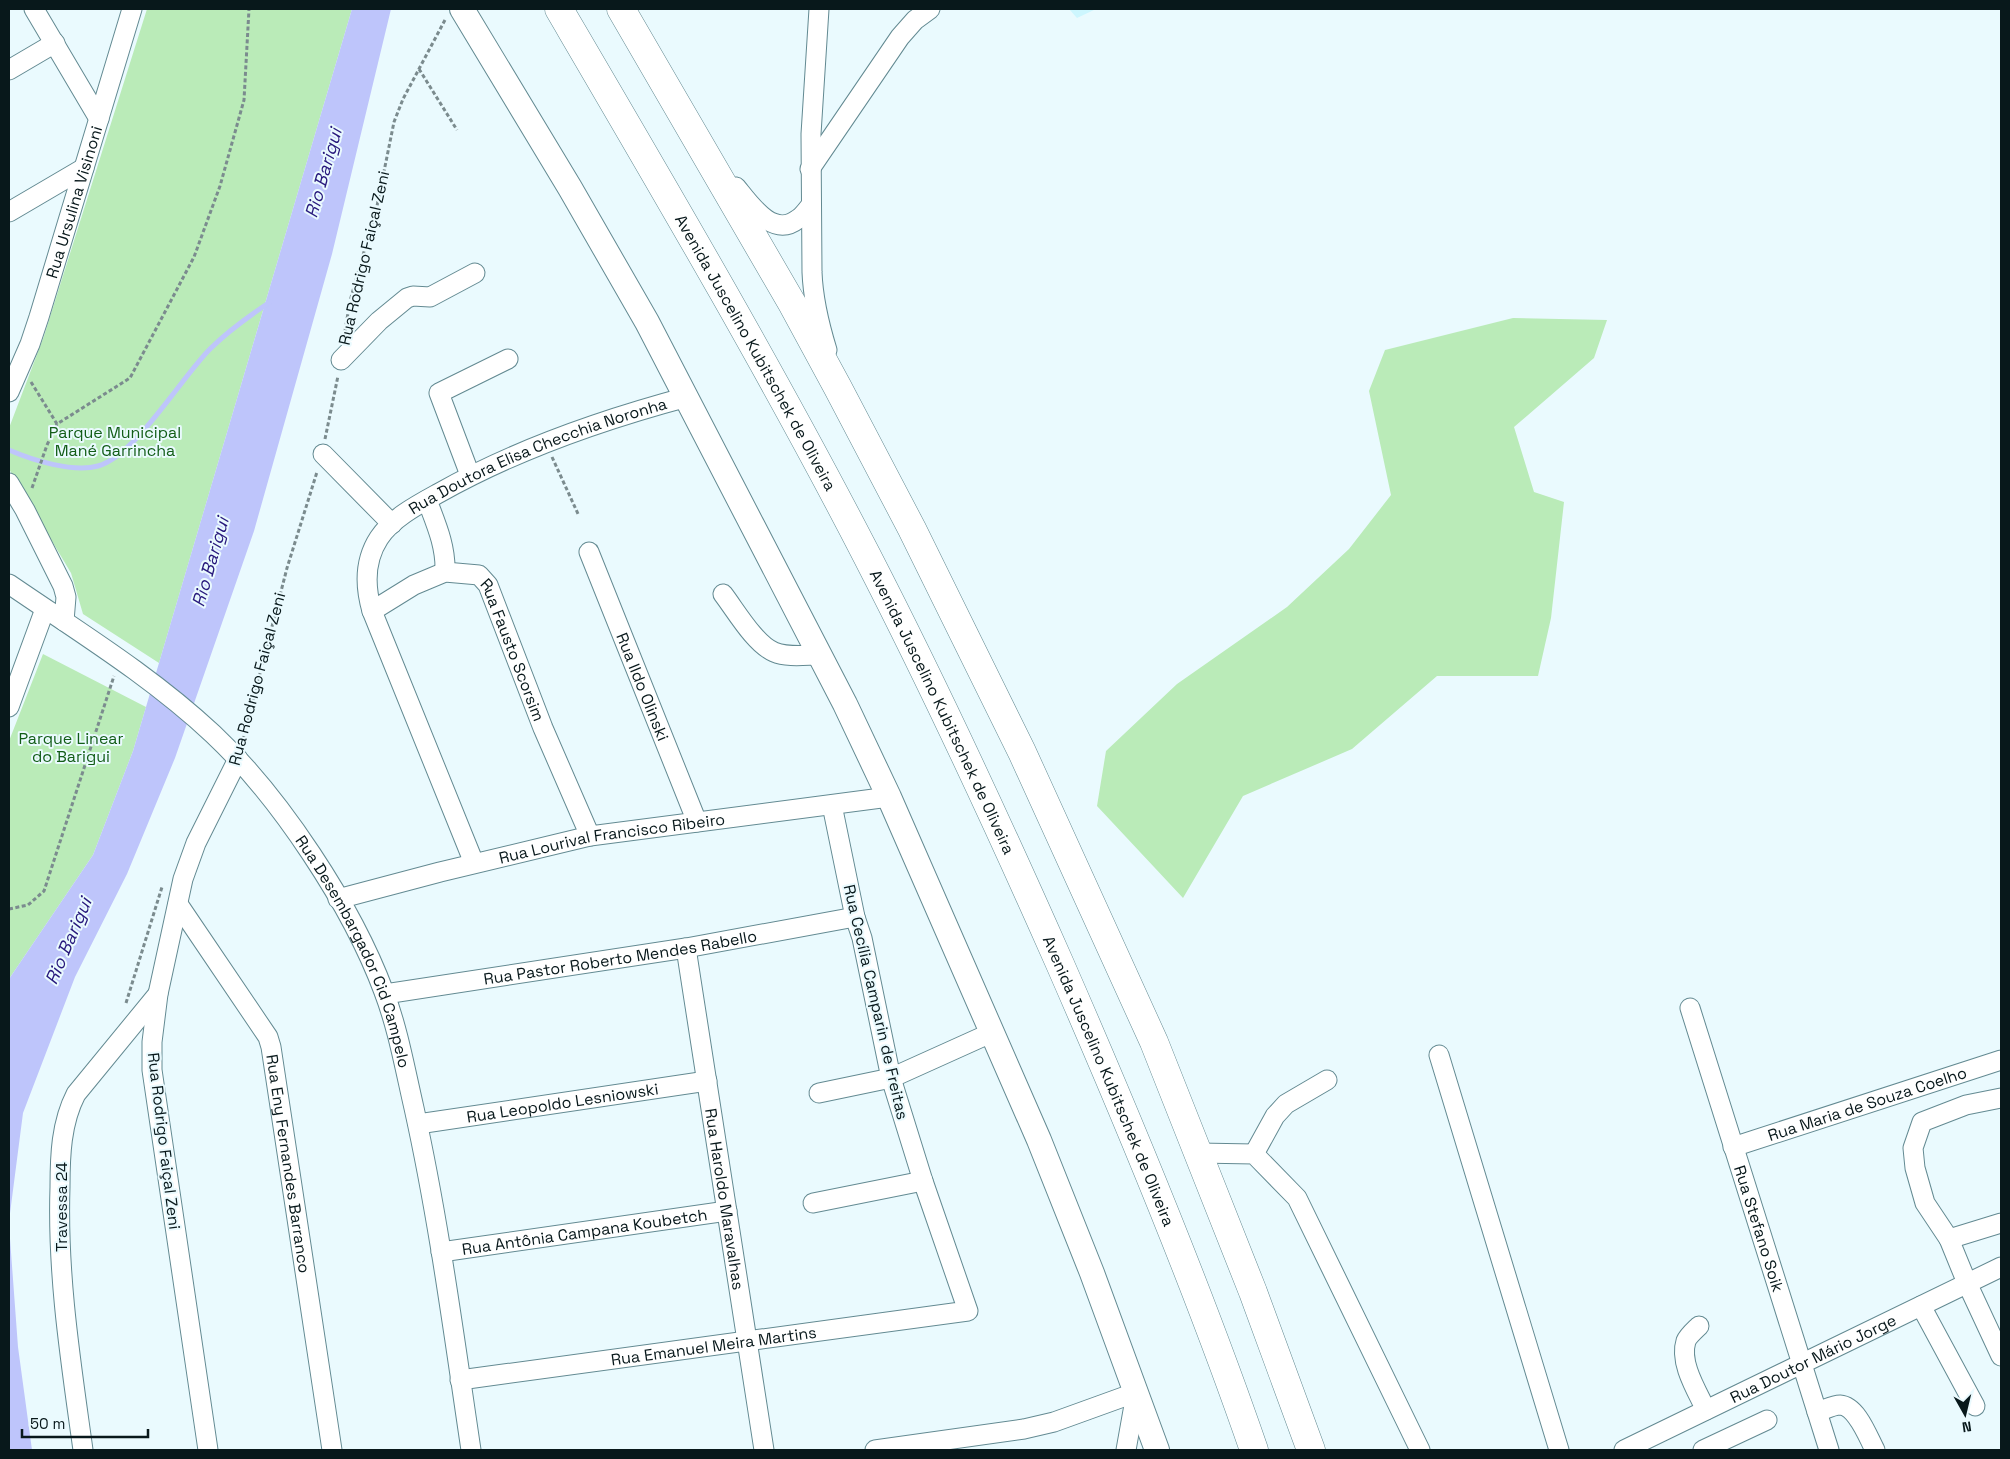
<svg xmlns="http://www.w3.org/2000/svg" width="2010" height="1459" font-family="'Space Grotesk',sans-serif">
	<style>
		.built { fill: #cdf6fe }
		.green { fill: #baebb8 }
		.water { fill: #bec5fb }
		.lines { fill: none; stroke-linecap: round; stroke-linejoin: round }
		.stream { stroke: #bec5fb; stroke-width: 5 }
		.minor-casing { stroke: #638a92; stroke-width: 21 }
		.major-casing { stroke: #638a92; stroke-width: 26 }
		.highway-casing { stroke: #638a92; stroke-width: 29 }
		.path { stroke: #7b8b8e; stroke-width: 3; stroke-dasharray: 4 2.5; stroke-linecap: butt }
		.minor { stroke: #fff; stroke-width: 19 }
		.major { stroke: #fff; stroke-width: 24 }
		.highway { stroke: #fff; stroke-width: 28 }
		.labels { text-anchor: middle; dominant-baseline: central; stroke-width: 4; stroke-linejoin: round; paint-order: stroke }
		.street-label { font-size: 16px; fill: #08181b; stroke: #eafafe }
		.park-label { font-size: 16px; fill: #125d17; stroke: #eafafe }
		.water-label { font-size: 18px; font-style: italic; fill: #27187c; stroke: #eafafe }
	</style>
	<rect width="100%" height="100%" fill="#eafafe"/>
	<!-- built -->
	<path class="built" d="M1069,9H1096L1077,18Z"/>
	<!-- green -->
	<path class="green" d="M147,9H352L159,663L83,614L71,573L9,469V428L44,336Z
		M1513,318L1607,320L1594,358L1514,427L1534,492L1564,502L1551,618L1538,676H1437L1352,749L1243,796L1183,898L1097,806L1106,751L1177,684L1287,607L1349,549L1391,495L1369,391L1385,350Z
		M43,654L146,707L133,751L93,855L9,979V741Z"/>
	<!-- water -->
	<path class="water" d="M352,9H391L332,254L254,531L175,758L127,874L75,977L23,1113L9,1221V979L93,855L133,751Z
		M9,1225L18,1347L32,1450H9Z"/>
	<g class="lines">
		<!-- stream -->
		<path class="stream" d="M9,450C32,460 73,473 98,466C135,456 181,378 210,349C228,331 249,316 270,302"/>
		<defs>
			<g id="minor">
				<path d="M34,9L99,119"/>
				<path d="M819,9L811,134L812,272C813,299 819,324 827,350"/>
				<path d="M9,70L55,43"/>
				<path d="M810,169L900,37L915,20L930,9"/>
				<path d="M736,187C750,204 773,239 798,219C803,216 807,210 811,205"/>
				<path d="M9,212L84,168"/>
				<path d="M341,360L379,321L407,298L413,296L430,297L475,273"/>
				<path id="s1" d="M9,392L30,344L39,317L132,9"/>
				<path d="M323,454L392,524"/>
				<path d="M470,475L439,393L508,359"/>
				<path d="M9,483L25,510L63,586L66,597L64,621"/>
				<path d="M427,500C436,524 446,546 445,572"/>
				<path id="s2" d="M589,552L697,822"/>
				<path id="s3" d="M9,584C79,632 151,676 213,734C280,797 352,906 384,992C398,1029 405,1069 414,1108C439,1221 454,1336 471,1450"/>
				<path d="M723,594C736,611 755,644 774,652C788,658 806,655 821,655"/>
				<path id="s4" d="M372,611L414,585L445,572L479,575L488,585L543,728L590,836"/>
				<path d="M9,707L45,609"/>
				<path id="s5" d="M474,863L372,611C365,587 364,561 379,538C392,518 419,504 439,493C517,449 601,420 687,397"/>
				<path id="s6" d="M338,899L440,872L590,836L889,797"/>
				<path id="s7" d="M178,904L268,1037L271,1047L332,1450"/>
				<path id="s8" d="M686,948L764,1450"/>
				<path id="s9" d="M385,994L686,948L855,917"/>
				<path id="s10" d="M1690,1008L1829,1450"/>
				<path d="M1439,1055L1559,1450"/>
				<path d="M819,1093L891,1078L993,1032"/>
				<path id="s11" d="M418,1124L707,1081"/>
				<path id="s12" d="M1733,1147L2001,1060"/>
				<path d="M1198,1153L1254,1154L1297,1198L1420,1450"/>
				<path d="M1254,1154L1275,1116L1286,1104L1327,1080"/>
				<path d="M813,1203L923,1181"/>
				<path d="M2001,1223L1949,1239L1967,1283L2001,1356"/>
				<path d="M1949,1239L1925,1203L1915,1168L1913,1148L1922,1122L1966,1105L2001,1098"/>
				<path id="s13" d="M441,1252L727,1211"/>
				<path d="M1921,1306L1975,1406"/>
				<path d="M1699,1326C1695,1330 1688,1336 1686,1341C1679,1363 1697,1391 1706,1410"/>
				<path id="s14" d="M460,1380L968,1311L923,1181L891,1078L862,938L855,917L832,805"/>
				<path d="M1817,1412C1824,1410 1833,1405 1840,1405C1857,1406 1868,1437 1875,1450"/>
				<path d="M83,1450C71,1363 57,1276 60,1187C60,1156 61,1123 76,1094L158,994"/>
				<path d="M208,1450L152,1070V1042L158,994L183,879L196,843L238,759"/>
				<path d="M875,1450L1024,1429L1054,1422L1137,1392"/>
				<path d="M1126,1450L1136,1394"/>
				<path id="s15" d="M1624,1450L2001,1267"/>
				<path d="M1703,1450L1767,1420"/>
			</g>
			<path id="major" d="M462,9L570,188L647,322L845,704L889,797L1039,1140L1092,1273L1157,1450"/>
			<g id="highway">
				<path id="s16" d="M559,9C665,190 771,370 867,556C936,690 999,826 1060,964C1130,1124 1197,1285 1254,1450"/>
				<path d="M621,9L793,305L838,388L912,529L1022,752L1154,1042L1253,1292L1311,1450"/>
			</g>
		</defs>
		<!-- minor casing -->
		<use href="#minor" class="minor-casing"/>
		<!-- major casing -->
		<use href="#major" class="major-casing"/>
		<!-- highway casing -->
		<use href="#highway" class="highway-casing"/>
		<!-- path -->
		<path class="path" d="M419,69L457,130
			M345,331L350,301L377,206L394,122L403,99L445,20
			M31,382L57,424
			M325,439L338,376
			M552,457L579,516
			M32,488L47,445L57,424L130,378L194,257L220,186L244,100L249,9
			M243,740L287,568L317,472
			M9,909L28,905L44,891L114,676
			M126,1003L162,887"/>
		<!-- minor -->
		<use href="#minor" class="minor"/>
		<!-- major -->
		<use href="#major" class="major"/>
		<!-- highway -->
		<use href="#highway" class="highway"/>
	</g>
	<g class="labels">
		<!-- street labels -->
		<g class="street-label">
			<text stroke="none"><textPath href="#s1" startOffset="201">Rua Ursulina Visinoni</textPath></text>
			<text transform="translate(364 258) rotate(-77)">Rua Rodrigo Faiçal Zeni</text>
			<text stroke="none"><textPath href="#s16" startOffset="396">Avenida Juscelino Kubitschek de Oliveira</textPath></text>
			<text stroke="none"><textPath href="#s5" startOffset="529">Rua Doutora Elisa Checchia Noronha</textPath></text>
			<text stroke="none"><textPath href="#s4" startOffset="200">Rua Fausto Scorsim</textPath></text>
			<text transform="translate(257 679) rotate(-75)">Rua Rodrigo Faiçal Zeni</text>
			<text stroke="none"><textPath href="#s2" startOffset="145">Rua Ildo Olinski</textPath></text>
			<text stroke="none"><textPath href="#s16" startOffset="801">Avenida Juscelino Kubitschek de Oliveira</textPath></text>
			<text stroke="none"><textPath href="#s6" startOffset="281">Rua Lourival Francisco Ribeiro</textPath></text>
			<text stroke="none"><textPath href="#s3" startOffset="516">Rua Desembargador Cid Campelo</textPath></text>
			<text stroke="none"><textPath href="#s9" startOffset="238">Rua Pastor Roberto Mendes Rabello</textPath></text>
			<text transform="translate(876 1002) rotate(77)">Rua Cecília Camparin de Freitas</text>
			<text stroke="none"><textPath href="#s16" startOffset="1206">Avenida Juscelino Kubitschek de Oliveira</textPath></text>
			<text stroke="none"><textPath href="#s11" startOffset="146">Rua Leopoldo Lesniowski</textPath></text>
			<text stroke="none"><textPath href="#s12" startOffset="141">Rua Maria de Souza Coelho</textPath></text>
			<text transform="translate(164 1141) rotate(83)">Rua Rodrigo Faiçal Zeni</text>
			<text stroke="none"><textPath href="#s7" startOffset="289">Rua Eny Fernandes Barranco</textPath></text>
			<text stroke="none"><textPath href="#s8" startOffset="254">Rua Haroldo Maravalhas</textPath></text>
			<text transform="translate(61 1207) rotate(-90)">Travessa 24</text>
			<text stroke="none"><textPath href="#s10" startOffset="231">Rua Stefano Soik</textPath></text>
			<text stroke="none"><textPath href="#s13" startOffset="145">Rua Antônia Campana Koubetch</textPath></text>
			<text stroke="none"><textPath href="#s14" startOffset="256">Rua Emanuel Meira Martins</textPath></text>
			<text stroke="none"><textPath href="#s15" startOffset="210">Rua Doutor Mário Jorge</textPath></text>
		</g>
		<!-- park labels -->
		<g class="park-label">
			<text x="115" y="432">Parque Municipal<tspan x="115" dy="18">Mané Garrincha</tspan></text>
			<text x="71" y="738">Parque Linear<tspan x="71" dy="18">do Barigui</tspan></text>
		</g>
		<!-- water labels -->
		<g class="water-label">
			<text transform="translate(323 173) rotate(-74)">Rio Barigui</text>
			<text transform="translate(210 562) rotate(-74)">Rio Barigui</text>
			<text transform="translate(68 941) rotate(-67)">Rio Barigui</text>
		</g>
	</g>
	<!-- border -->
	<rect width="2010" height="1459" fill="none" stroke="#08181b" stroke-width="20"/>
	<!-- north arrow -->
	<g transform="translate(1965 1414) rotate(172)" stroke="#eafafe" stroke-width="4" paint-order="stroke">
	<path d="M0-4L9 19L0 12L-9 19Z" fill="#08181b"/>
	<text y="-8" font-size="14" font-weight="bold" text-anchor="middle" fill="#08181b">N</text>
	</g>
	<!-- scale -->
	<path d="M22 1429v8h126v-8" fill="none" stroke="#08181b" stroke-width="2.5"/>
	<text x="30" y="1429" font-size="15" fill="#08181b" stroke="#eafafe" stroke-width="4" paint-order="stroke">50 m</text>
</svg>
